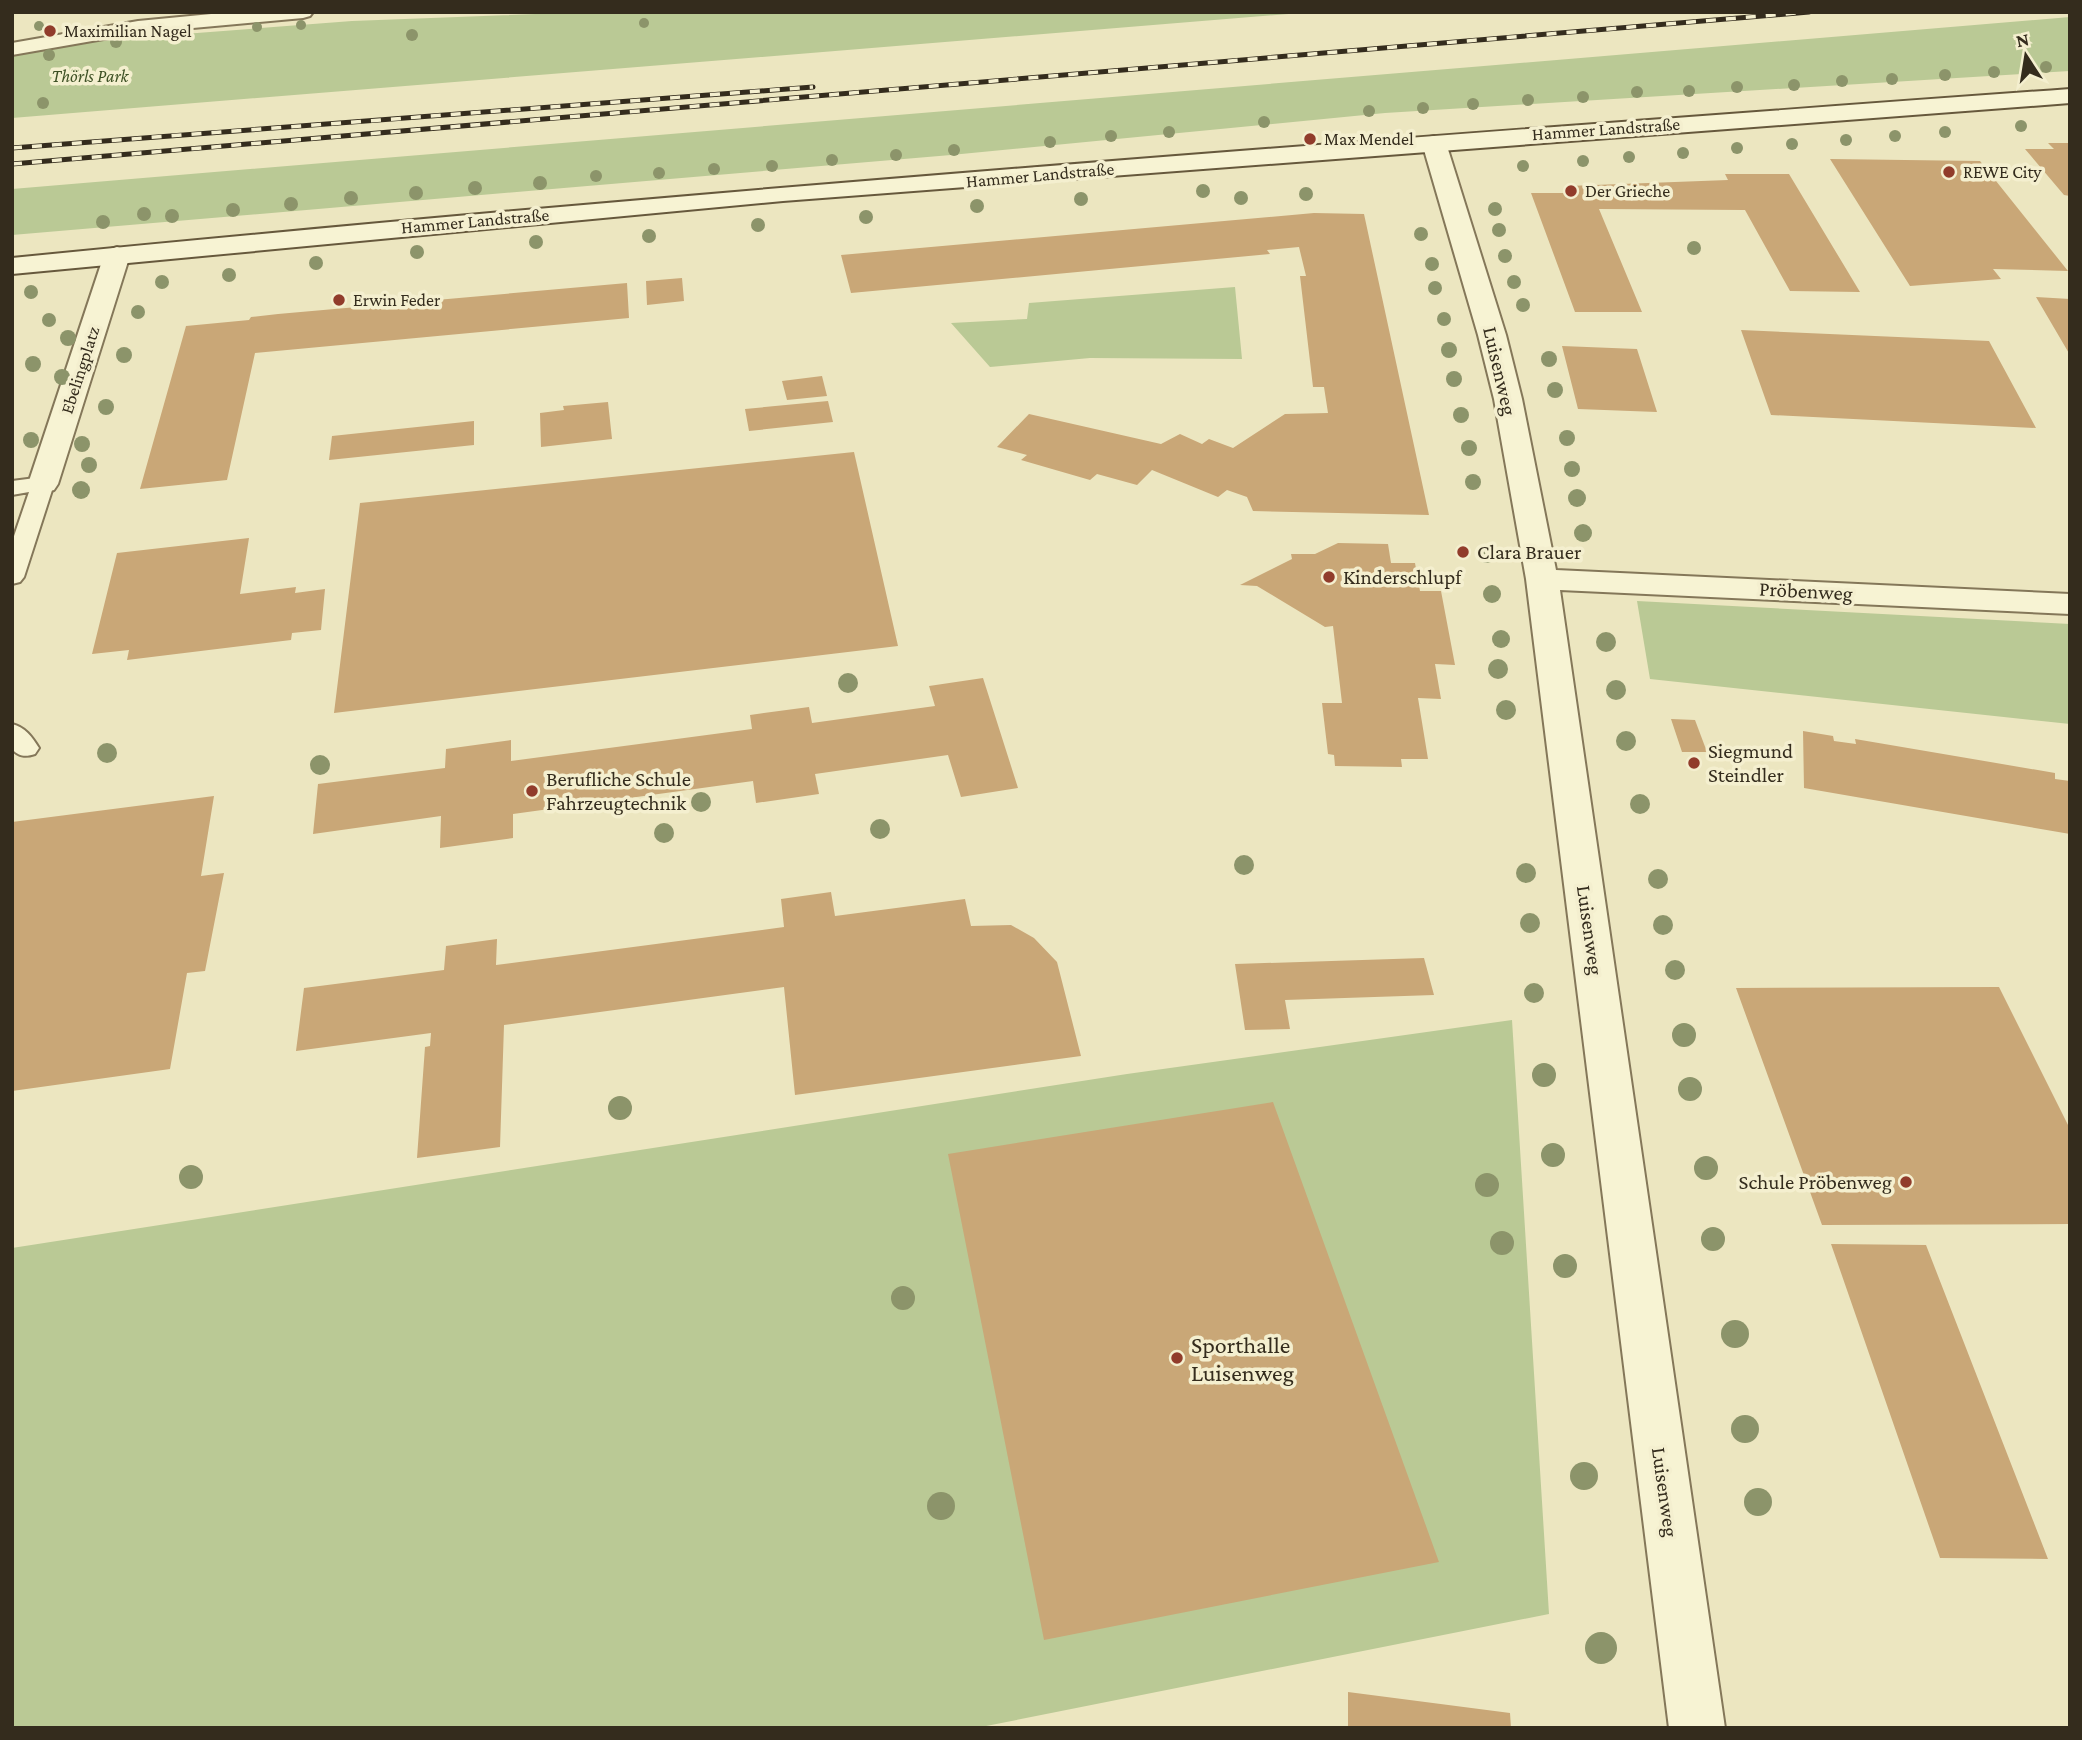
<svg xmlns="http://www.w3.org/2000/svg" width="2082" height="1740" font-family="'Crimson Pro',serif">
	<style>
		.green { fill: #bac995 }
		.building { fill: #c9a777 }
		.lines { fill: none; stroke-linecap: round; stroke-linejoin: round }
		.service-casing { stroke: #847759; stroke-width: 4 }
		.minor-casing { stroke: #847759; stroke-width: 4 }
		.secondary-casing { stroke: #66583c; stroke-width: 4 }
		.service { fill: #f7f3d3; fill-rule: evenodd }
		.minor { fill: #f7f3d3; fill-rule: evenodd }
		.secondary { fill: #f7f3d3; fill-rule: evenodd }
		.rail-casing { stroke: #342c1d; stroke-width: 5 }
		.rail { stroke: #f4efcf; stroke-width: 3.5; stroke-dasharray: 10; stroke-linecap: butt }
		.tree { fill: #8c946a }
		.poi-dot { fill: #913c2b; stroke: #f4efcf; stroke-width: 2.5 }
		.labels { text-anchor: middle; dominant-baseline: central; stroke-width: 7; stroke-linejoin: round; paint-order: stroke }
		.far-poi-label { font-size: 18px; fill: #342c1d; stroke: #f4efcf; text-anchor: start }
		.far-park-label { font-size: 18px; font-style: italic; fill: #3d5024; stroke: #f4efcf }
		.far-street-label { font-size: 18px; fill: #342c1d; stroke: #f4efcf }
		.street-label { font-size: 21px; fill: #342c1d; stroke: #f4efcf }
		.poi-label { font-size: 21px; fill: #342c1d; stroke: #f4efcf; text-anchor: start }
		.near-poi-label { font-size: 24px; fill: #342c1d; stroke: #f4efcf; text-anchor: start }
	</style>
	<rect width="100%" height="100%" fill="#ece6c0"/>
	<!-- green -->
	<path class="green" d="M590,12H1313L12,118V55L79,42L352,21Z
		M2070,17V71L1385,113L951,155L12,235V189Z
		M1235,287L1242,359L1090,358L990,367L951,323L1027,319L1029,303Z
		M1637,601L2070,624V724L1650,679Z
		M1512,1020L1549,1614L976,1728H12V1248L1127,1074Z"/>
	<!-- building -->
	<path class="building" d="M2048,143H2070V196L2064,195L2025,149H2054Z
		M1830,159L1980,161L2068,271L1993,269L2001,279L1910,286Z
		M1725,174H1789L1860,292L1790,291L1745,210L1599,209L1642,312H1575L1531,193H1571L1568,186L1728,180Z
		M1314,213L1364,214L1429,515L1253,511L1247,497L1227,490L1218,497L1152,470L1137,485L1097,474L1090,480L1021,460L1027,455L997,447L1029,414L1161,444L1180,434L1202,444L1209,439L1233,448L1285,414L1328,413L1324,387H1313L1300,276H1306L1299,247L1267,250L1270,254L851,293L841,255Z
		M682,278L684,301L647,305L646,281Z
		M627,283L629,318L255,353L227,480L140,489L186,326L249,320L251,317L278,314Z
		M2036,297L2070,299V355Z
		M1741,330L1989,341L2036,428L1771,415Z
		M1562,346L1637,349L1657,412L1578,409Z
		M822,376L827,396L787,400L782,381Z
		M828,401L833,422L749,431L745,409Z
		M608,402L612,439L541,447L540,413L564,410L563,406Z
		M474,421V445L329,460L332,436Z
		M854,452L898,646L334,713L360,503Z
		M249,538L240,594L296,587L295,593L325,589L321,630L292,633L291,640L127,660L129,650L92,654L117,553Z
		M1338,543L1388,544L1391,563H1415L1420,591H1441L1455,665L1435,664L1441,699L1418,698L1428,759H1401L1402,767L1335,766L1334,755L1328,754L1322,703H1342L1333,626L1325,627L1257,586L1240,585L1292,559L1291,554H1315Z
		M983,678L1018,788L961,797L948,755L815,774L819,794L756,803L753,781L513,814V838L440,848L441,816L313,834L318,784L445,768L446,749L511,740V761L752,729L750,715L809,707L812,723L935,706L929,686Z
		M1671,719L1695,720L1707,752H1682Z
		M1803,731L1833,736L1834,741L1856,744L1855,739L2055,773V779L2070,781V834L1804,788Z
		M214,796L201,876L224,873L205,971L187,973L170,1069L12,1091V822Z
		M831,892L835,916L965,899L971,926L1011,925L1034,938L1057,962L1081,1056L795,1095L784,987L504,1025L500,1147L417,1158L425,1047L430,1046L431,1033L296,1051L304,988L444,970L446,946L497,939L496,965L784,927L781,899Z
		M1424,958L1434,995L1285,1000L1290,1029L1245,1030L1235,964Z
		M1999,987L2070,1129V1224L1822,1225L1736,988Z
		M1273,1102L1439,1562L1044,1640L948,1154Z
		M1831,1244L1926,1245L2048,1559L1940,1558Z
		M1348,1692L1510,1713L1511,1728H1348Z"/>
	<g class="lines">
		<defs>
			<path id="service" d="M43,477L51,479L54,484L24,577L20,582L12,584V542L29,492L12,495V481Z
				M12,724C25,727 32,737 39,748L35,754C26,757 19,757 12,749Z"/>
			<path id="minor" d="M232,12H313L310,16L303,18L138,33L12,55V43L138,21Z
				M1434,136L1442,138L1446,143L1506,335L1522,399L1556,570L2070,594V614L1560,590L1725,1728H1669L1526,579L1494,399L1478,335L1422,143L1426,138Z
				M117,247L126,250L130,255L58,484L54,490L43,493L32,490L28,484L104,255L108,250Z"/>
			<path id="secondary" d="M2070,89V103L783,201L12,274V258C697,190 1383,139 2070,89Z"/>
		</defs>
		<!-- service casing -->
		<use href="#service" class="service-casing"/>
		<!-- minor casing -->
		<use href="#minor" class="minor-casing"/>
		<!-- secondary casing -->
		<use href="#secondary" class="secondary-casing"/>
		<!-- service -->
		<use href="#service" class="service"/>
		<!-- minor -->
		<use href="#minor" class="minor"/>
		<!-- secondary -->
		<use href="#secondary" class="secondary"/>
		<defs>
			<path id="rail" d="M12,148L813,87
				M12,164L1809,12"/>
		</defs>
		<!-- rail casing -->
		<use href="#rail" class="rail-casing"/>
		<!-- rail -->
		<use href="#rail" class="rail"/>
	</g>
	<!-- trees -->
	<g class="tree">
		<circle cx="644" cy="23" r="5"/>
		<circle cx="301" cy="25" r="5"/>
		<circle cx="39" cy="26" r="5"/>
		<circle cx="257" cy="27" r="5"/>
		<circle cx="184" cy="33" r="6"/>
		<circle cx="412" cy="35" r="6"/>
		<circle cx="116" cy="42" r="6"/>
		<circle cx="49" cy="55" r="6"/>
		<circle cx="2046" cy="67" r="6"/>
		<circle cx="1994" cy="72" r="6"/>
		<circle cx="1945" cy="75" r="6"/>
		<circle cx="1892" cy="79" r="6"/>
		<circle cx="1842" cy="81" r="6"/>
		<circle cx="1794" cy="85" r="6"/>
		<circle cx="1737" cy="87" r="6"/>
		<circle cx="1689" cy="91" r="6"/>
		<circle cx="1637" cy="92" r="6"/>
		<circle cx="1583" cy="97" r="6"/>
		<circle cx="1528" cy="100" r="6"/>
		<circle cx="43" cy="103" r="6"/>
		<circle cx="1473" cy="104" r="6"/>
		<circle cx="1423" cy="108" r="6"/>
		<circle cx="1369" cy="111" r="6"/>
		<circle cx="1264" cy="122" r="6"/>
		<circle cx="2021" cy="126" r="6"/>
		<circle cx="1169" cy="132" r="6"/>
		<circle cx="1945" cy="132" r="6"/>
		<circle cx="1111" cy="136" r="6"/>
		<circle cx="1895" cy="136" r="6"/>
		<circle cx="1846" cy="140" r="6"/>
		<circle cx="1050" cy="142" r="6"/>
		<circle cx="1792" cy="144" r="6"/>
		<circle cx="1737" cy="148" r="6"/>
		<circle cx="954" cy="150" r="6"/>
		<circle cx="1683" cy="153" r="6"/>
		<circle cx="896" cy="155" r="6"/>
		<circle cx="1629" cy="157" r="6"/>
		<circle cx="832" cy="160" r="6"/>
		<circle cx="1583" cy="161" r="6"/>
		<circle cx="772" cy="166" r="6"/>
		<circle cx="1523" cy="166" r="6"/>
		<circle cx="714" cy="169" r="6"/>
		<circle cx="659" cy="173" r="6"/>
		<circle cx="596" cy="176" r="6"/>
		<circle cx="540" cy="183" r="7"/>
		<circle cx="475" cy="188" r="7"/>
		<circle cx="1203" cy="191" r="7"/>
		<circle cx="416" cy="193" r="7"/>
		<circle cx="1306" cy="194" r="7"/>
		<circle cx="351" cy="198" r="7"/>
		<circle cx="1241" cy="198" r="7"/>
		<circle cx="1081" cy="199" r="7"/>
		<circle cx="291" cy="204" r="7"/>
		<circle cx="977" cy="206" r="7"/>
		<circle cx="1495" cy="209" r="7"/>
		<circle cx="233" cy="210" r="7"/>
		<circle cx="144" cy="214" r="7"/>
		<circle cx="172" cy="216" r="7"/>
		<circle cx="866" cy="217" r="7"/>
		<circle cx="103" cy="222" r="7"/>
		<circle cx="758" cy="225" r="7"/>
		<circle cx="1499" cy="230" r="7"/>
		<circle cx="1421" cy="234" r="7"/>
		<circle cx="649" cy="236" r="7"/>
		<circle cx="536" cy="242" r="7"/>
		<circle cx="1694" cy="248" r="7"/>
		<circle cx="417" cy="252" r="7"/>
		<circle cx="1505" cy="256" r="7"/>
		<circle cx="316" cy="263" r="7"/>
		<circle cx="1432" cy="264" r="7"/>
		<circle cx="229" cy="275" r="7"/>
		<circle cx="162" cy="282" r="7"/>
		<circle cx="1514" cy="282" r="7"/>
		<circle cx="1435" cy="288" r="7"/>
		<circle cx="31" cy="292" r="7"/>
		<circle cx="1523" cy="305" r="7"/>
		<circle cx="138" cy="312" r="7"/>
		<circle cx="1444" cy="319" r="7"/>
		<circle cx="49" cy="320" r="7"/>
		<circle cx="68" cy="338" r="8"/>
		<circle cx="1449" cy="350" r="8"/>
		<circle cx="124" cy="355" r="8"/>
		<circle cx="1549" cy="359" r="8"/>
		<circle cx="33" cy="364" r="8"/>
		<circle cx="62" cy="377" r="8"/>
		<circle cx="1454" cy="379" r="8"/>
		<circle cx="1555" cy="390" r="8"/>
		<circle cx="106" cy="407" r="8"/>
		<circle cx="1461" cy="415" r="8"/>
		<circle cx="1567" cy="438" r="8"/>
		<circle cx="31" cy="440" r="8"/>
		<circle cx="82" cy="444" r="8"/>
		<circle cx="1469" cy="448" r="8"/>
		<circle cx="89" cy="465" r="8"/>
		<circle cx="1572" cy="469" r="8"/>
		<circle cx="1473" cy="482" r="8"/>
		<circle cx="81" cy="490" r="9"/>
		<circle cx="1577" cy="498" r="9"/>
		<circle cx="1583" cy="533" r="9"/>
		<circle cx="1487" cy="554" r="9"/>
		<circle cx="1492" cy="594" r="9"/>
		<circle cx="1501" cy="639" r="9"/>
		<circle cx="1606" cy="642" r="10"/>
		<circle cx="1498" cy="669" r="10"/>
		<circle cx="848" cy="683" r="10"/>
		<circle cx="1616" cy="690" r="10"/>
		<circle cx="1506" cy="710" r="10"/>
		<circle cx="1626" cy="741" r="10"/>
		<circle cx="107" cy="753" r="10"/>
		<circle cx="320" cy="765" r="10"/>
		<circle cx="701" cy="802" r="10"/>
		<circle cx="1640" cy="804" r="10"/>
		<circle cx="880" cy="829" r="10"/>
		<circle cx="664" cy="833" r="10"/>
		<circle cx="1244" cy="865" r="10"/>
		<circle cx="1526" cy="873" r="10"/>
		<circle cx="1658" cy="879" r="10"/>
		<circle cx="1530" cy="923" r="10"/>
		<circle cx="1663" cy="925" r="10"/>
		<circle cx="1675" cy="970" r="10"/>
		<circle cx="1534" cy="993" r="10"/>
		<circle cx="1684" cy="1035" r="12"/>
		<circle cx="1544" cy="1075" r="12"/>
		<circle cx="1690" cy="1089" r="12"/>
		<circle cx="620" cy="1108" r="12"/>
		<circle cx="1553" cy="1155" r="12"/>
		<circle cx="1706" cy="1168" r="12"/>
		<circle cx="191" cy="1177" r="12"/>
		<circle cx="1487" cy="1185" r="12"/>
		<circle cx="1713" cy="1239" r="12"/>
		<circle cx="1502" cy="1243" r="12"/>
		<circle cx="1565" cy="1266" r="12"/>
		<circle cx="903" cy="1298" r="12"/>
		<circle cx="1735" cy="1334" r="14"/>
		<circle cx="1745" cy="1429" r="14"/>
		<circle cx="1584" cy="1476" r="14"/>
		<circle cx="1758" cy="1502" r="14"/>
		<circle cx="941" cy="1506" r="14"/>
		<circle cx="1601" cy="1648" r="16"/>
	</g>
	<!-- markers -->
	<g class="poi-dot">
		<circle cx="50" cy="31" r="7"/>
		<circle cx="1310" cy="139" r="7"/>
		<circle cx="1949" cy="172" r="7"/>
		<circle cx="1571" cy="191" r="7"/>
		<circle cx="339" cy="300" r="7"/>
		<circle cx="1463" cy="552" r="7"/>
		<circle cx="1329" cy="577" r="7"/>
		<circle cx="1694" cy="763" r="7"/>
		<circle cx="532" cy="791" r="7"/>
		<circle cx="1906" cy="1182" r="7"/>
		<circle cx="1177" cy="1358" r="7"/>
	</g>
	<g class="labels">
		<!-- far-poi labels -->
		<g class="far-poi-label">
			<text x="64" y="31">Maximilian Nagel</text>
			<text x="1324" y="139">Max Mendel</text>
			<text x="1963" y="172">REWE City</text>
			<text x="1585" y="191">Der Grieche</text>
			<text x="353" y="300">Erwin Feder</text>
		</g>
		<!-- far-park labels -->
		<g class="far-park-label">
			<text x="90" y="76">Thörls Park</text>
		</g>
		<!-- far-street labels -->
		<g class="far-street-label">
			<text transform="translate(1606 129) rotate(-4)">Hammer Landstraße</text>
			<text transform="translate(1040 175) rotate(-5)">Hammer Landstraße</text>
			<text transform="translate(475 221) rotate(-5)">Hammer Landstraße</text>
			<text transform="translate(80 370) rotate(-72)">Ebelingplatz</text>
		</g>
		<!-- street labels -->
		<g class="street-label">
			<text transform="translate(1500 371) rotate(77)">Luisenweg</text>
			<text transform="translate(1806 591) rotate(3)">Pröbenweg</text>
			<text transform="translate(1590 930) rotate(82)">Luisenweg</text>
			<text transform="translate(1665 1492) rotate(82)">Luisenweg</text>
		</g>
		<!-- poi labels -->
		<g class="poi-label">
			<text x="1477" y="552">Clara Brauer</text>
			<text x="1343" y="577">Kinderschlupf</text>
			<text x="1708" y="751">Siegmund<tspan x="1708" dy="24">Steindler</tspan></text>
			<text x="546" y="779">Berufliche Schule<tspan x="546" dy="24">Fahrzeugtechnik</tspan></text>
			<text x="1892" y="1182" text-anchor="end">Schule Pröbenweg</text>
		</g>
		<!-- near-poi labels -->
		<g class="near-poi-label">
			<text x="1191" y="1344">Sporthalle<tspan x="1191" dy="28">Luisenweg</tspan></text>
		</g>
	</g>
	<!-- border -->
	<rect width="2082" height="1740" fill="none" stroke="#342c1d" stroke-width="28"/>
	<!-- north arrow -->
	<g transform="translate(2026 56) rotate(348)" stroke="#f4efcf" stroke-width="5" paint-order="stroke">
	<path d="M0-5L12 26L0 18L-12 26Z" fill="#342c1d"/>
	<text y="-10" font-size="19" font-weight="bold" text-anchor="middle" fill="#342c1d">N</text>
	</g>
</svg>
